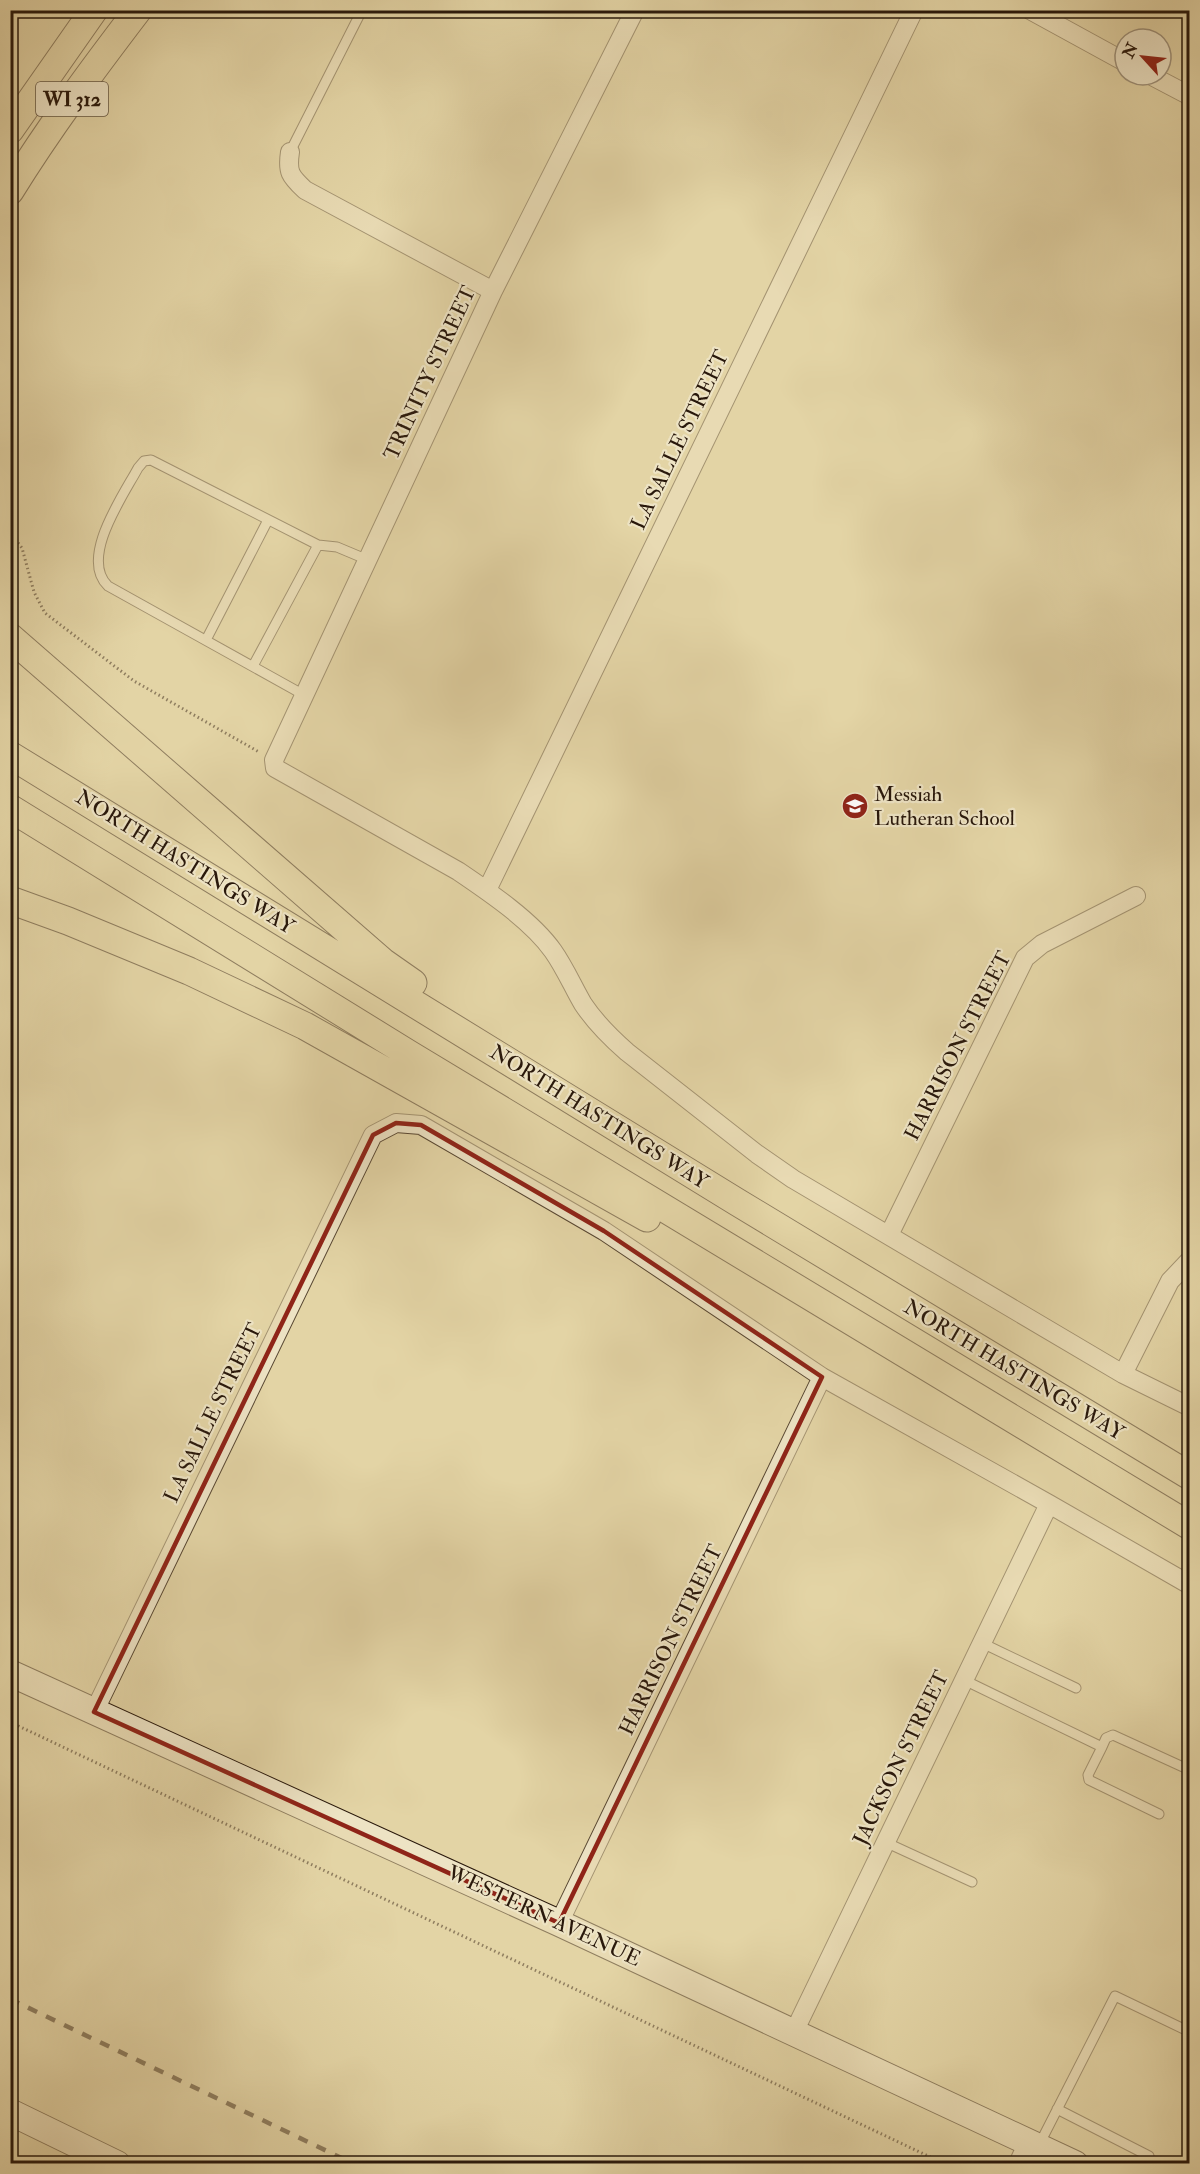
<svg xmlns="http://www.w3.org/2000/svg" width="1200" height="2174" font-family="'IM FELL Double Pica',serif">
	<style>
		.lines { fill: none; stroke-linecap: round; stroke-linejoin: round }
		.lane-casing { stroke: #584732; stroke-width: 11 }
		.street-casing { stroke: #584732; stroke-width: 20 }
		.secondary-casing { stroke: #29180b; stroke-width: 28 }
		.primary-casing { stroke: #29180b; stroke-width: 29 }
		.path { stroke: #29180b; stroke-width: 3; stroke-dasharray: 1.5 3; stroke-linecap: butt }
		.lane { stroke: #ede3c4; stroke-width: 9 }
		.street { stroke: #ede3c4; stroke-width: 18 }
		.secondary { stroke: #ede3c4; stroke-width: 26 }
		.primary { stroke: #e3d4a5; stroke-width: 27 }
		.rail { stroke: #29180b; stroke-width: 4.5; stroke-dasharray: 10 10; stroke-linecap: butt }
		.marked { fill: none; stroke: #8f2418; stroke-width: 4.5; stroke-linejoin: round }
		.labels { text-anchor: middle; dominant-baseline: central; stroke-width: 4.5; stroke-linejoin: round; paint-order: stroke }
		.shield { fill: #ede3c4; stroke: #645542; stroke-width: 1.5 }
		.shield-label { font-size: 20px; font-weight: bold; fill: #29180b }
		.street-label { font-size: 21px; fill: #29180b; stroke: #ede3c4 }
		.poi-label { font-size: 21px; fill: #29180b; stroke: #ede3c4; text-anchor: start }
	</style>
	<rect width="100%" height="100%" fill="#e3d4a5"/>
	<filter id="stains"><feTurbulence type="fractalNoise" baseFrequency=".00333" numOctaves="4"/><feColorMatrix values="0 0 0 0 .2 0 0 0 0 .09 0 0 0 0 .02 0 0 0 .5 -.17"/></filter>
	<radialGradient id="worn" r=".72"><stop offset=".6" stop-color="#630" stop-opacity="0"/><stop offset="1" stop-color="#630" stop-opacity=".3"/></radialGradient>
	<g class="lines">
		<defs>
			<path id="lane" d="M290,152L362,10
				M206,640L268,520
				M253,666L318,545
				M304,695L108,586C79,558 123,496 138,468L144,461L151,460L318,545L337,547L368,560
				M982,1643L1076,1688
				M964,1680L1102,1747L1106,1738L1113,1735L1183,1767
				M1102,1747L1088,1775L1089,1780L1159,1814
				M885,1842L972,1882
				M1057,2109L1149,2156L1145,2164
				M1039,2145L1115,1996L1190,2032"/>
			<path id="street" d="M635,10L493,291L274,760L275,768L458,871C489,892 532,921 553,951C565,968 573,987 583,1004C595,1022 611,1038 627,1052L757,1154L793,1179L1123,1374L1190,1407
				M1030,10L1125,62
				M1150,75L1190,96
				M290,152C287,172 290,176 305,190L493,291
				M487,890L914,10
				M889,1235L1025,958L1042,944L1136,896
				M1123,1374L1170,1281L1189,1261
				M94,1712L373,1135L396,1123L421,1125L604,1231L822,1377L1049,1504L1190,1585
				M559,1923L822,1377
				M794,2032L1049,1504
				M1018,2164L1028,2142"/>
			<path id="secondary" d="M10,1673L559,1923L1075,2164
				M10,2112L117,2164"/>
			<path id="primary" d="M10,130L94,10
				M10,191C49,128 93,69 138,10
				M10,637L383,962L413,983
				M10,755L737,1202L1190,1476
				M10,808L409,1054L1190,1526
				M10,900L68,921L189,971L305,1026L647,1218"/>
		</defs>
		<!-- lane casing -->
		<use href="#lane" class="lane-casing"/>
		<!-- street casing -->
		<use href="#street" class="street-casing"/>
		<!-- secondary casing -->
		<use href="#secondary" class="secondary-casing"/>
		<!-- primary casing -->
		<use href="#primary" class="primary-casing"/>
		<!-- path -->
		<path class="path" d="M10,32L17,10
			M10,532L22,548L34,592L45,613L134,681L259,752
			M10,1722L945,2164"/>
		<!-- lane -->
		<use href="#lane" class="lane"/>
		<!-- street -->
		<use href="#street" class="street"/>
		<!-- secondary -->
		<use href="#secondary" class="secondary"/>
		<!-- primary -->
		<use href="#primary" class="primary"/>
		<!-- rail -->
		<path class="rail" d="M10,1999L354,2164"/>
	</g>
	<!-- marked area -->
	<path d="M0 0H1200V2174H0ZM396,1123L421,1125L604,1231L822,1377L559,1923L94,1712L373,1135Z" fill="#e3d4a5" fill-opacity=".55" fill-rule="evenodd"/>
	<path class="marked" d="M396,1123L421,1125L604,1231L822,1377L559,1923L94,1712L373,1135Z"/>
	<!-- icons -->
	<defs>
		<symbol id="school-disc" viewBox="-11 -11 22 22"><circle r="9.5" fill="#8f2418" stroke="#ede3c4"/><path d="M0-5L7-2L0 1L-7-2ZM-4 1L0 2.5L4 1V4Q0 6-4 4Z" fill="#fff"/></symbol>
	</defs>
	<g fill-rule="evenodd">
		<use href="#school-disc" x="840" y="791" width="30" height="30"/>
	</g>
	<g class="labels">
		<!-- shield labels -->
		<rect class="shield" x="36" y="82" width="72" height="34" rx="4.5"/>
		<g class="shield-label">
			<text x="72" y="99">WI 312</text>
		</g>
		<!-- street labels -->
		<g class="street-label">
			<text transform="translate(430 373) rotate(-65)">TRINITY STREET</text>
			<text transform="translate(680 440) rotate(-64)">LA SALLE STREET</text>
			<text transform="translate(185 862) rotate(32)">NORTH HASTINGS WAY</text>
			<text transform="translate(958 1046) rotate(-63)">HARRISON STREET</text>
			<text transform="translate(599 1117) rotate(32)">NORTH HASTINGS WAY</text>
			<text transform="translate(1014 1370) rotate(31)">NORTH HASTINGS WAY</text>
			<text transform="translate(213 1413) rotate(-64)">LA SALLE STREET</text>
			<text transform="translate(671 1640) rotate(-64)">HARRISON STREET</text>
			<text transform="translate(901 1758) rotate(-64)">JACKSON STREET</text>
			<text transform="translate(544 1916) rotate(25)">WESTERN AVENUE</text>
		</g>
		<!-- poi labels -->
		<g class="poi-label">
			<text x="874" y="794">Messiah<tspan x="874" dy="24">Lutheran School</tspan></text>
		</g>
	</g>
	<!-- margin -->
	<rect width="1200" height="2174" fill="none" stroke="#e3d4a5" stroke-width="36"/>
	<rect x="12" y="12" width="1176" height="2150" fill="none" stroke="#29180b" stroke-width="3"/>
	<rect x="18" y="18" width="1164" height="2138" fill="none" stroke="#29180b" stroke-width="1.5"/>
	<!-- north arrow -->
	<g transform="translate(1143 57) rotate(297)"><circle r="28" fill="#ede3c4" stroke="#9f927a" stroke-width="1.5"/>
	<path d="M0-4.5L10 22L0 15L-10 22Z" fill="#8f2418"/>
	<text y="-9" font-size="16" font-weight="bold" text-anchor="middle" fill="#29180b">N</text>
	</g>
	<rect width="100%" height="100%" filter="url(#stains)"/>
	<rect width="100%" height="100%" fill="url(#worn)"/>
</svg>
